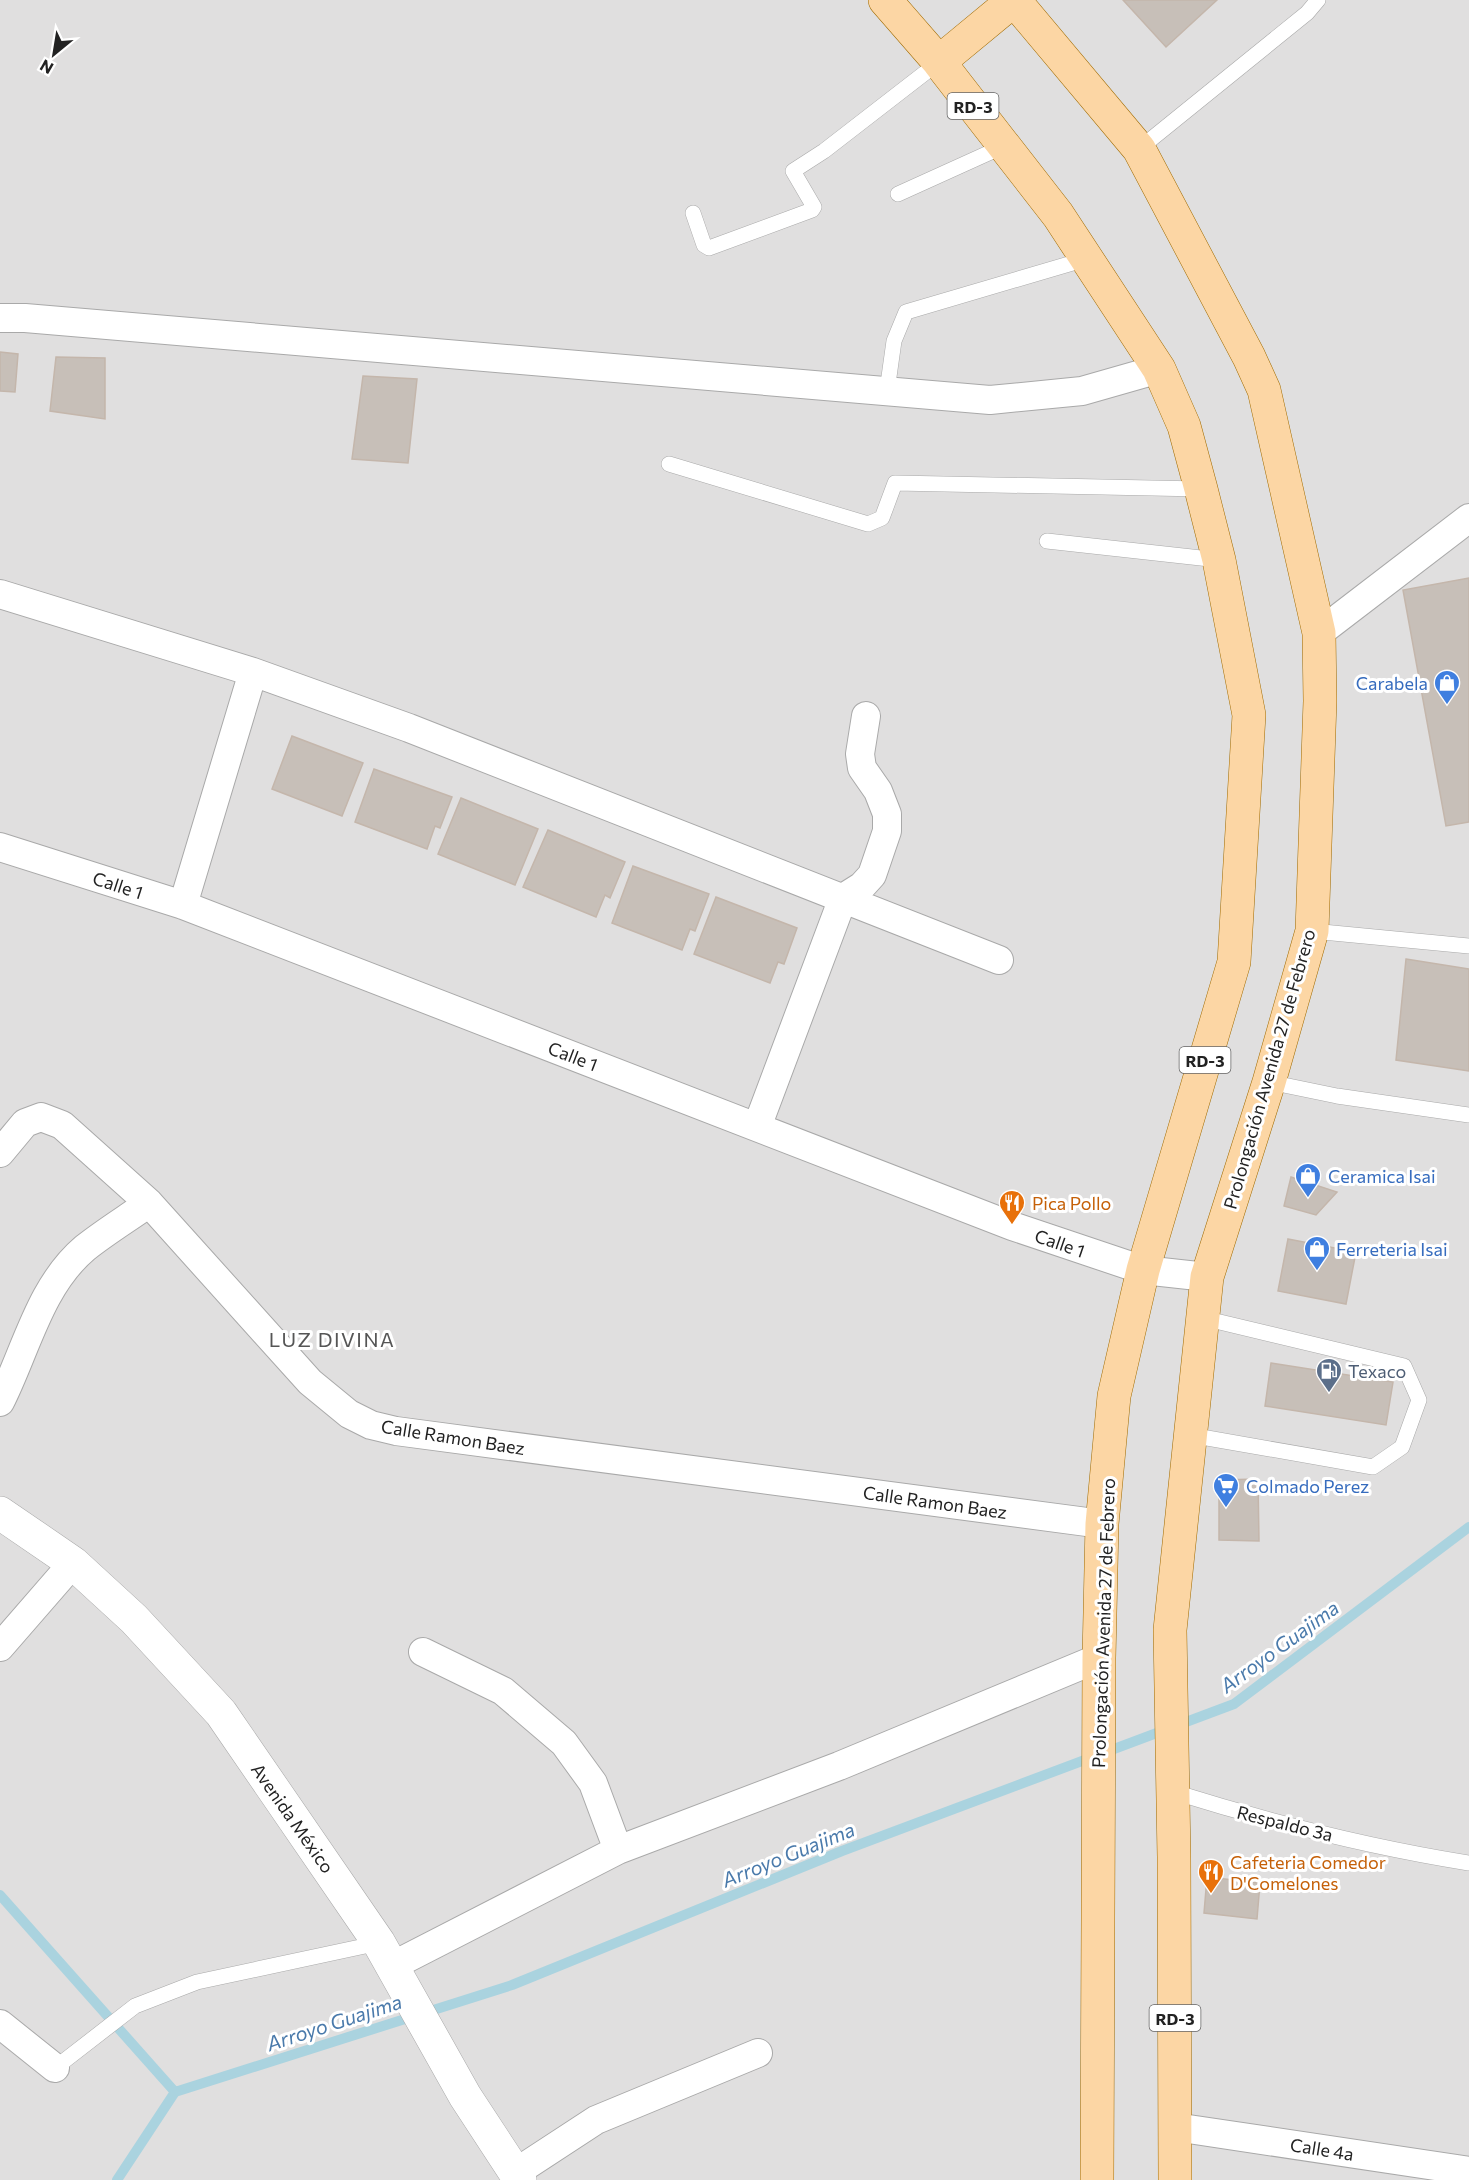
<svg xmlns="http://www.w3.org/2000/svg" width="1469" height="2180" font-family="Commissioner,sans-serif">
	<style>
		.residential { fill: #e0dfdf }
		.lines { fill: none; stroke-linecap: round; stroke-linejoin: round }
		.stream { stroke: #aad3df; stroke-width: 10 }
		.building { fill: #c7bfb8; stroke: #c4b6ab; stroke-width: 1.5 }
		.service-casing { stroke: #a9a9a9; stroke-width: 16 }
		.minor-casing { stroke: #a9a9a9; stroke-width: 30 }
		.tertiary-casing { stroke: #a9a9a9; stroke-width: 34 }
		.primary-casing { stroke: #a06b00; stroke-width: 34 }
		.service { stroke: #fff; stroke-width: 15 }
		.minor { stroke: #fff; stroke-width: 28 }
		.tertiary { stroke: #fff; stroke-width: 33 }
		.primary { stroke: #fcd6a4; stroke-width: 33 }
		.labels { text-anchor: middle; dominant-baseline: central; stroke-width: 6; stroke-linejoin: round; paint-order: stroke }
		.shield { fill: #fff; stroke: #646464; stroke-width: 1.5 }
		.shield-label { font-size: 16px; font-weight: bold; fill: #222 }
		.shop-label { font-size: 18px; fill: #366cbe; stroke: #fff; text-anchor: start }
		.street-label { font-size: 18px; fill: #222; stroke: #fff }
		.food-label { font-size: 18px; fill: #c56008; stroke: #fff; text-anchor: start }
		.service-label { font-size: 18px; fill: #4e5e75; stroke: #fff; text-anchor: start }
		.neighbourhood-label { font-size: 20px; letter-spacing: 1.5px; fill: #555; stroke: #fff }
		.water-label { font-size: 20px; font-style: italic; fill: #4a7aab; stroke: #fff }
	</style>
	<rect width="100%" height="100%" fill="#f2efe9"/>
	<!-- residential -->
	<path class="residential" d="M0,0H1469V2180H0Z"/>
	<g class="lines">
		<!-- stream -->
		<path class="stream" d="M0,1895L175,2092
			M117,2180L175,2092L512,1985L842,1851L1234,1704L1469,1527"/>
	</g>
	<!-- building -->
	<path class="building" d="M1123,0H1217L1166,47Z
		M0,352L18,354L15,392L0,391Z
		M56,357L105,358V419L50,411Z
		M363,376L417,379L408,463L352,459Z
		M1469,578V822L1446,826L1403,590Z
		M292,736L363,763L342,816L272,789Z
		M374,769L452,797L440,828L435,826L427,849L355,822Z
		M461,798L538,829L515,885L438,854Z
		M548,830L625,862L610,898L605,895L596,917L523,887Z
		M633,866L709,894L695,931L690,929L682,950L612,923Z
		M716,897L797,928L784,964L778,962L770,983L694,954Z
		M1406,959L1469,969V1071L1396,1060Z
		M1291,1177L1337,1192L1316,1215L1284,1206Z
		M1288,1239L1356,1252L1346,1304L1278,1291Z
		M1271,1363L1393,1382L1386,1425L1265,1406Z
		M1258,1479L1259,1541L1219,1540V1480Z
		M1207,1877L1260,1883L1257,1919L1204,1913Z"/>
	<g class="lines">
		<defs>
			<path id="service" d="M1139,149L1307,13L1318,0
				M898,194L1004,146
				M693,213L704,245L709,248L812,210L814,207L793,171L824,151L939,62
				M887,391L894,341L906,312L1086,259
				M669,464L868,524L882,518L895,483L1201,489
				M1047,541L1219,560
				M1312,931L1469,946
				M1269,1082L1337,1096L1469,1115
				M1190,1435L1373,1467L1402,1447L1419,1400L1404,1366L1203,1318
				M1174,1792C1270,1822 1369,1847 1469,1863
				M55,2068L135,2006L197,1982L379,1943"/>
			<path id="minor" d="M0,318H25L990,400L1082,391L1159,369
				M0,594L253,672L409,728L999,960
				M1319,633L1469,518
				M0,847L183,905L1012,1226L1143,1270L1207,1277
				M183,905L253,672
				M757,1127L843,898L862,886L872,875L887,831V814L878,791L862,768L860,754L866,716
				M0,1153L25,1123L41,1117L62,1125L149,1203L310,1382L349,1414L371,1425L396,1431L1102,1524
				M0,1402C26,1351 39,1287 85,1248C105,1232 128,1218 149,1203
				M0,1647L73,1563
				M423,1652L503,1691L564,1743L593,1783L618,1850
				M392,1966L618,1850L839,1766L1099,1658
				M0,2024L55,2068
				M1175,2127L1469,2171
				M515,2173L596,2120L758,2053"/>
			<path id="tertiary" d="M0,1513L73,1563L134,1619L221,1713L379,1943L465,2096L520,2180"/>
			<path id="primary" d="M885,0L939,62L1058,215L1159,369L1184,426L1201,489L1219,560L1249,715L1234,962L1143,1270L1114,1396L1102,1524L1099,1658L1097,2180
				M939,62L1014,0L1139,149L1249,357L1264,390L1319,633L1320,701L1312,931L1269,1082L1207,1277L1170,1630L1174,1857L1175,2180"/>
		</defs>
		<!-- service casing -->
		<use href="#service" class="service-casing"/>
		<!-- minor casing -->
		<use href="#minor" class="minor-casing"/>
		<!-- tertiary casing -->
		<use href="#tertiary" class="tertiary-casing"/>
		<!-- primary casing -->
		<use href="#primary" class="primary-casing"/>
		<!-- service -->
		<use href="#service" class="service"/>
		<!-- minor -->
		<use href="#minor" class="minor"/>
		<!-- tertiary -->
		<use href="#tertiary" class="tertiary"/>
		<!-- primary -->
		<use href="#primary" class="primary"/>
	</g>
	<!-- icons -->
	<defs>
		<symbol id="shop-pin" viewBox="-11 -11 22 30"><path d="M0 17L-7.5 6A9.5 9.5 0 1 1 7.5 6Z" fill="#3f7fe0" stroke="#fff"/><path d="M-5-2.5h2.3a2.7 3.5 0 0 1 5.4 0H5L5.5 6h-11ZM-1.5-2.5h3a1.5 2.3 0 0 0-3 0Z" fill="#fff"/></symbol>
		<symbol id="restaurant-pin" viewBox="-11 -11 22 30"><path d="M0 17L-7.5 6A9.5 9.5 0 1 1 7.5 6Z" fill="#e8710a" stroke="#fff"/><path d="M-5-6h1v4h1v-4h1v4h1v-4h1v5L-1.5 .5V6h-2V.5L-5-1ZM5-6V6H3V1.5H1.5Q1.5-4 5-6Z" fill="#fff"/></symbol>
		<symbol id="fuel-pin" viewBox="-11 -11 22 30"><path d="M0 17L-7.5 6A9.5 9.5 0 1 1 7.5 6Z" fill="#5c6f8a" stroke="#fff"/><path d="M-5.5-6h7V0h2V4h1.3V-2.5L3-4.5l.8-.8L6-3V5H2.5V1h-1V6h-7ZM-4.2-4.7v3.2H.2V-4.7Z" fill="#fff"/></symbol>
		<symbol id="supermarket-pin" viewBox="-11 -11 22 30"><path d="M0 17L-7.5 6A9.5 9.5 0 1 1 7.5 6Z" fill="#3f7fe0" stroke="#fff"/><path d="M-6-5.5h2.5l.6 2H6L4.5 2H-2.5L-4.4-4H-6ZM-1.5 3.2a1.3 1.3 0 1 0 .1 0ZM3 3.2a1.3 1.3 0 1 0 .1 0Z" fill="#fff"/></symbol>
	</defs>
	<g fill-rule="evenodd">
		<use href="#shop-pin" x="1432" y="668" width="30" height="40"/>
		<use href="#shop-pin" x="1293" y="1161" width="30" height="40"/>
		<use href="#restaurant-pin" x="997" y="1188" width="30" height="40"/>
		<use href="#shop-pin" x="1302" y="1234" width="30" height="40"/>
		<use href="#fuel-pin" x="1314" y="1356" width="30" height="40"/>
		<use href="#supermarket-pin" x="1211" y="1471" width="30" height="40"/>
		<use href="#restaurant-pin" x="1196" y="1857" width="30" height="40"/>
	</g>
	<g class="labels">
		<!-- shield labels -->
		<g class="shield">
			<rect x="947.5" y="93" width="51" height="26" rx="4.5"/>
			<rect x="1179.5" y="1047" width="51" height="26" rx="4.5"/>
			<rect x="1149.5" y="2005" width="51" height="26" rx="4.5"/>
		</g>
		<g class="shield-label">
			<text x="973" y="106">RD-3</text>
			<text x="1205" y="1060">RD-3</text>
			<text x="1175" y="2018">RD-3</text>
		</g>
		<!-- shop labels -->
		<g class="shop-label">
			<text x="1428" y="683" text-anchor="end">Carabela</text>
			<text x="1328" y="1176">Ceramica Isai</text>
			<text x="1336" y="1249">Ferreteria Isai</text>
			<text x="1246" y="1486">Colmado Perez</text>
		</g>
		<!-- street labels -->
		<g class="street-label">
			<text transform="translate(118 885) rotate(18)">Calle 1</text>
			<text transform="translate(573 1056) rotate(21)">Calle 1</text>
			<text transform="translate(1269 1069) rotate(-74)">Prolongación Avenida 27 de Febrero</text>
			<text transform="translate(1060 1243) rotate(19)">Calle 1</text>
			<text transform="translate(453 1437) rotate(9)">Calle Ramon Baez</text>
			<text transform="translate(935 1502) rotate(8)">Calle Ramon Baez</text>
			<text transform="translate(1103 1623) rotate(-88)">Prolongación Avenida 27 de Febrero</text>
			<text transform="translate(293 1818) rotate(55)">Avenida México</text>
			<text transform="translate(1285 1823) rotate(14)">Respaldo 3a</text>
			<text transform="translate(1322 2149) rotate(9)">Calle 4a</text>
		</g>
		<!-- food labels -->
		<g class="food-label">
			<text x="1032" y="1203">Pica Pollo</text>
			<text x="1230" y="1862">Cafeteria Comedor<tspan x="1230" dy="21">D'Comelones</tspan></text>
		</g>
		<!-- service labels -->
		<g class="service-label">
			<text x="1348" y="1371">Texaco</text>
		</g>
		<!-- neighbourhood labels -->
		<g class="neighbourhood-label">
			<text x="332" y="1339">LUZ DIVINA</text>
		</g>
		<!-- water labels -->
		<g class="water-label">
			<text transform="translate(1279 1646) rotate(-36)">Arroyo Guajima</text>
			<text transform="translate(788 1854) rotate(-22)">Arroyo Guajima</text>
			<text transform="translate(334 2022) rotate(-18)">Arroyo Guajima</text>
		</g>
	</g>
	<!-- north arrow -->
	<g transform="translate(54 54) rotate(210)" stroke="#ffffff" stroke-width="4.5" paint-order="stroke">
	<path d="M0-4.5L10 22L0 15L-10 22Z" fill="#222222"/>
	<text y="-9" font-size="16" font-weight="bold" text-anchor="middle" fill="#222222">N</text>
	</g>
</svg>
